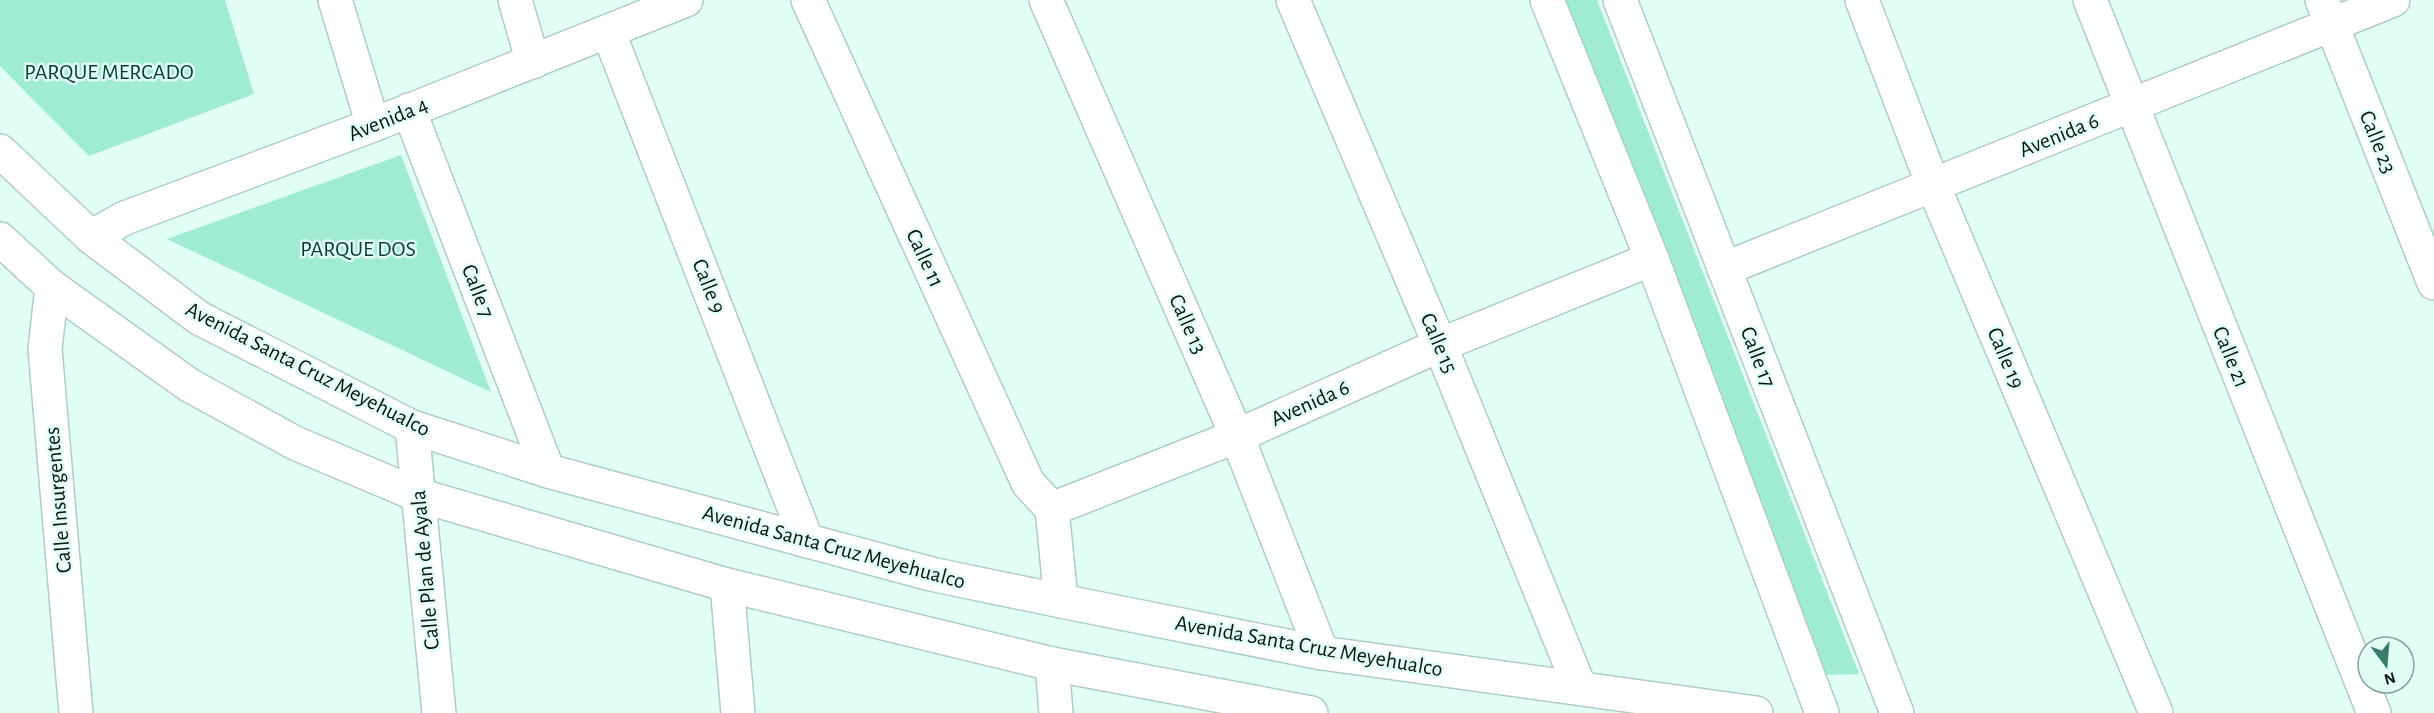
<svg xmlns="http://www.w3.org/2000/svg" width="2434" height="713" font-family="'Alegreya Sans',sans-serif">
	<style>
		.green { fill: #9febd3 }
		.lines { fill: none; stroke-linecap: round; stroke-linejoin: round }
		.street-casing { stroke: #b1cdc3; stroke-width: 36 }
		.secondary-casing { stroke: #b1cdc3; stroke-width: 36 }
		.street { stroke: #fff; stroke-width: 33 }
		.secondary { stroke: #fff; stroke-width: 33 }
		.labels { text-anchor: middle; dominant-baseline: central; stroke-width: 5; stroke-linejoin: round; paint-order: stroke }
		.park-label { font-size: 22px; fill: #033e31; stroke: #e1fff4 }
		.street-label { font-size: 22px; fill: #0a1411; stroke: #e1fff4 }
	</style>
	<rect width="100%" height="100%" fill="#e1fff4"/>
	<!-- green -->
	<path class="green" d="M0,0H225L254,94L89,156L0,66Z
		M1555,0H1597L1859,674L1819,675Z
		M401,155L491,392L167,239Z"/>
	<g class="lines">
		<defs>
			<path id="street" d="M335,0L373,125
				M515,0L533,62
				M808,0L1028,483L1052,509
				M1046,0L1237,436L1322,653
				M1293,0L1440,345L1580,688
				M1862,0L1933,185L2156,713
				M2090,0L2374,713
				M2322,0L2434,283
				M608,31L807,541
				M409,110L548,471
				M91,237L125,218L373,125L686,0
				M1724,269L2393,0
				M52,287L45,349L76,713
				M412,427L439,713
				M1052,509L1237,436L1440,345L1652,259
				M1052,509L1061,601
				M727,585L738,713
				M1052,664L1056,713"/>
			<path id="secondary" d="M1547,0L1652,259L1822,713
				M1620,0L1897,713
				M0,151L91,237L199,318L412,427L548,471L931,574L1061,601L1322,653L1756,713
				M0,239L52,287L189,385L295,443L418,495L727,585L1052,664L1311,713"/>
		</defs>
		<!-- street casing -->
		<use href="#street" class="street-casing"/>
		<!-- secondary casing -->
		<use href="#secondary" class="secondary-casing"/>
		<!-- street -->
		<use href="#street" class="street"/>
		<!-- secondary -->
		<use href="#secondary" class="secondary"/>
	</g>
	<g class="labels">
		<!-- park labels -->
		<g class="park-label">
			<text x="109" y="72">PARQUE MERCADO</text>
			<text x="358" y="249">PARQUE DOS</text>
		</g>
		<!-- street labels -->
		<g class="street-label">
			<text transform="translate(388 119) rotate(-22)">Avenida 4</text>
			<text transform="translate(2059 135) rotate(-22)">Avenida 6</text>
			<text transform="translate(2378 142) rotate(68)">Calle 23</text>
			<text transform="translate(925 258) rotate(65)">Calle 11</text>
			<text transform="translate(709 286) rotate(68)">Calle 9</text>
			<text transform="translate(478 291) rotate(69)">Calle 7</text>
			<text transform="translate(1188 324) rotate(66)">Calle 13</text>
			<text transform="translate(1439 343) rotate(67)">Calle 15</text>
			<text transform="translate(1758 357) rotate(69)">Calle 17</text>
			<text transform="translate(2231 357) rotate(68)">Calle 21</text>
			<text transform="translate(2006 358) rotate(67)">Calle 19</text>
			<text transform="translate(308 369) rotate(27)">Avenida Santa Cruz Meyehualco</text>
			<text transform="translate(1310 403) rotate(-24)">Avenida 6</text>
			<text transform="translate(58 500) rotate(-95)">Calle Insurgentes</text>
			<text transform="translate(834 547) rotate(15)">Avenida Santa Cruz Meyehualco</text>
			<text transform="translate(425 570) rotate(-95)">Calle Plan de Ayala</text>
			<text transform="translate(1309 646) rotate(10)">Avenida Santa Cruz Meyehualco</text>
		</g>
	</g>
	<!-- north arrow -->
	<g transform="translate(2386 665) rotate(164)"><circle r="28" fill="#e1fff4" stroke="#8ba199" stroke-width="1.5"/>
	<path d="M0-4.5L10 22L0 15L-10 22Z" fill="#3c7b69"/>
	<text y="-9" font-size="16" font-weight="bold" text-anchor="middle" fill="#0a1411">N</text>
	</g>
</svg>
